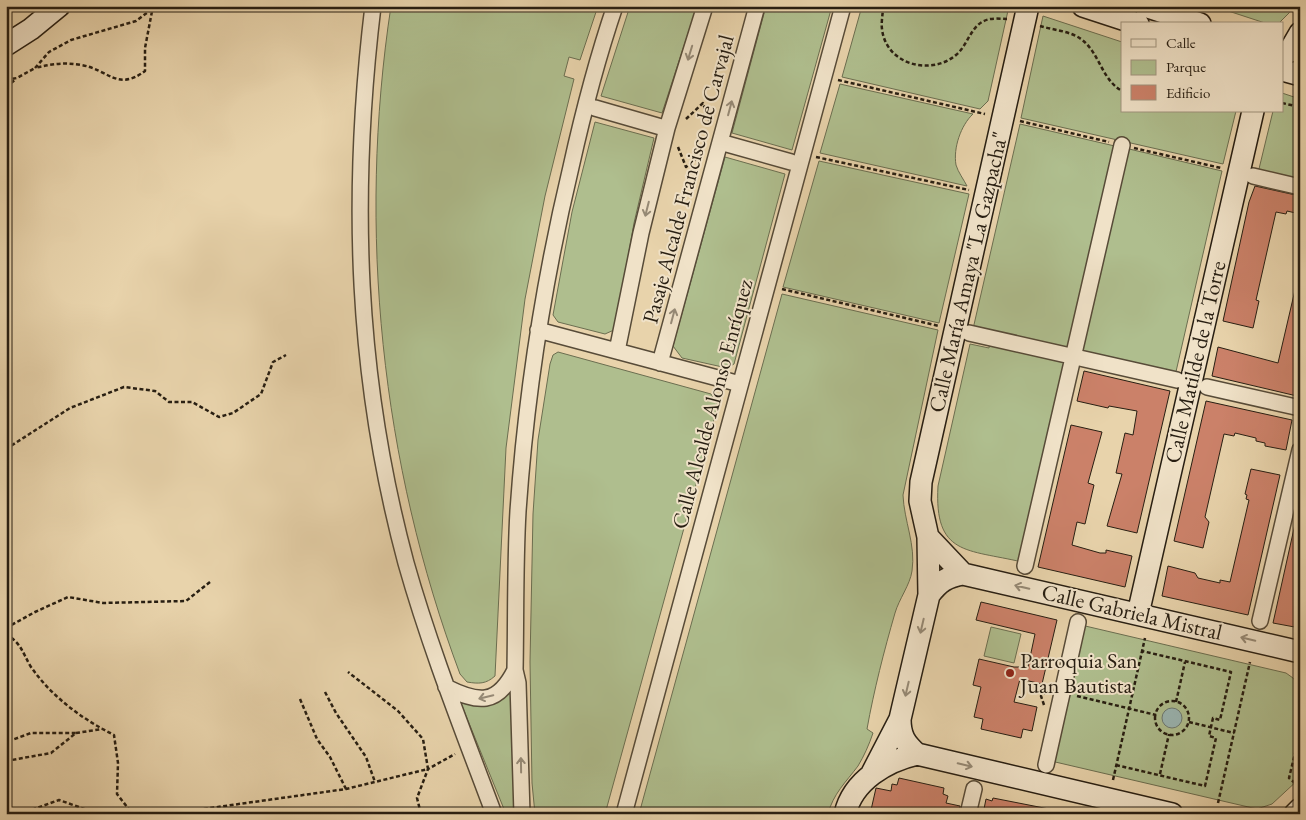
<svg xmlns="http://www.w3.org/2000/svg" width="1306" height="820" font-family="'EB Garamond',serif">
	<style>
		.green { fill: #afbe8e; stroke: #6b6e50 }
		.water { fill: #9bb6b3; stroke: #6d7973 }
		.building { fill: #cb8169; stroke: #271e12 }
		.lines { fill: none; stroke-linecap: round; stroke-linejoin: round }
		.street-casing { stroke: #574b38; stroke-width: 18 }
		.secondary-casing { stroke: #271e12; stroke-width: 24 }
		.path { stroke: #271e12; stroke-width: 2.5; stroke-dasharray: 4 2.5; stroke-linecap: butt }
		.street { stroke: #f0e2c8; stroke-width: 15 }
		.secondary { stroke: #f0e2c8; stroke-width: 21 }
		.oneway { stroke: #968a76 }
		.poi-dot { fill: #8f2418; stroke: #f0e2c8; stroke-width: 2 }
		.labels { text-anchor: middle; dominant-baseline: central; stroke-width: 4; stroke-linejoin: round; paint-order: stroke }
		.street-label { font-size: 22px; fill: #271e12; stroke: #f0e2c8 }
		.poi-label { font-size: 22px; fill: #271e12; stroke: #f0e2c8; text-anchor: start }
	</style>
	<rect width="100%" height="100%" fill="#e8d3ab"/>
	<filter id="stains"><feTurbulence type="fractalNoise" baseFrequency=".004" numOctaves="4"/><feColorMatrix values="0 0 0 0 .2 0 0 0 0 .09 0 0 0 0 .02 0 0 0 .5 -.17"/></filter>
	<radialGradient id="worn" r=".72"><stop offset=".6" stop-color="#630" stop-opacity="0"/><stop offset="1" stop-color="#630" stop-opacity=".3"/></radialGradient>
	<!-- green -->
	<path class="green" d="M391,6H598L580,60L569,57L564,76L574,79L545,196L525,299L506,448L495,676C486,684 479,684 467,682L460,674C381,463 357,229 391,6Z
		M630,6H697L662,113L601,96Z
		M766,6H832L792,150L732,133Z
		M862,6H1009L988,101L980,109L842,77Z
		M1213,6H1296L1278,24H1268Z
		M1043,16L1122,42V111H1236L1223,164L1021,118Z
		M840,84L973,114C961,125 953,148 956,165C958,172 964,180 967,186L820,153Z
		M1282,93L1300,99V183L1258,173L1273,111H1282Z
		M595,122L654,138L634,223L617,320L614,330L605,334L558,322L553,315L572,212Z
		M1020,124L1119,147L1069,352L973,329Z
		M1125,148L1222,171L1175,376L1077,354Z
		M725,157L785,174L734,364L727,368L682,358L673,346Z
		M819,161L969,194L939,323L783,287Z
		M782,294L938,330L903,495C904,521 916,545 912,571C910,585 899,599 895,613C884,651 874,690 867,729L873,733C869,745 864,756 858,766C846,782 833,794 828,814H639Z
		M990,340L1069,359L1022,562C967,549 934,556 938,486L970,344L989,348Z
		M558,352L711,394L718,405L605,814H535L532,783L530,662L533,514L538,440L550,364L553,355Z
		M1081,625L1286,673L1293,678L1300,687L1299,779L1272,804L1257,809L1051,761Z
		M991,627L1021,634L1014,663L984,656Z
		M515,682L516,814H506L460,701Z"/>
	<!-- water -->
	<path class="water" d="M1162 718a10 10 0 1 1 20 0a10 10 0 1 1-20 0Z"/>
	<!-- building -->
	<path class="building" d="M1255,186L1300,196V214L1287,211L1286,214L1276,212L1256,300L1259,301L1253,328L1223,321L1249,202Z
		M1295,290L1300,291V386L1297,396L1212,376L1218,347L1278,363Z
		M1084,371L1170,391L1137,533L1107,526L1122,474L1116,473L1125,433L1133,435L1137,411L1109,406L1108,408L1077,401Z
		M1206,401L1292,420L1286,450L1265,446V443L1256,441V438L1235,433L1234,436L1224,434L1205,517L1209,522L1203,548L1174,541Z
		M1071,425L1102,432L1088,483L1094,485L1085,524L1077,522L1072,545L1100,553H1106V550L1132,556L1125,587L1038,567Z
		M1251,469L1280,475L1248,615L1162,596L1168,566L1195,573L1198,578L1220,583V580L1230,582L1249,500L1246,499L1247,495L1245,494Z
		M1295,524H1300V628L1273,623Z
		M981,602L1057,620L1042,684L1020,679L1014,702L1037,707L1032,731L1023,729L1021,738L981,729L983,719L974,717L981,687L973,685L979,659L1014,667H1028L1035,634L976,620Z
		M899,778L944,788L943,794L948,796L946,803L960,806L959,814H874L875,811L871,810L876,788L891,791L892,784L897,785Z
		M993,798L1049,809L1048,814H983L986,799L992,801Z"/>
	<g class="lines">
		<defs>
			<path id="street" d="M373,6C350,197 356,377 406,563C430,648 463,731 494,814
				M595,108L661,127
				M727,144L791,162
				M1253,176L1300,187
				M538,330L740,384
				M969,333L1177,380
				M617,351L641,233L667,128L705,6
				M660,363L757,6
				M1207,387L1300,408
				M1025,566L1122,145
				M1260,621L1300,450
				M446,687C478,703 497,706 515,670
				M1046,765L1078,622
				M522,814L518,683L515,670C516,617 515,563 518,511C526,395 544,280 571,167C583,113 597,59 615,6
				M624,814L843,6
				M968,814L974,789"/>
			<path id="secondary" d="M1083,6L1138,24
				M1145,6L1200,24
				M6,45L31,29L59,6
				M1289,52L1300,33
				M1282,70L1300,75
				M928,537L963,574
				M929,595L928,537L920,501L921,482L1028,6
				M1138,614L1253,111
				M871,775L900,719
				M845,814C853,780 887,761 917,754
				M1172,814L917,754C905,743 900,736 900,719L929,595C939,582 946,577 963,574L1300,652
				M1295,814L1300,809"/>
		</defs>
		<!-- street casing -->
		<use href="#street" class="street-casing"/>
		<!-- secondary casing -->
		<use href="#secondary" class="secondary-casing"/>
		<!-- path -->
		<path class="path" d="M883,6C883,14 881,22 882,29C886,65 931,76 956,55C967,46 970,29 982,22C990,17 1000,19 1008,19
			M152,9L136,21L71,40L49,52L35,68C51,64 65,62 81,65C108,69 117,92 145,71V48L153,6
			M1040,26C1053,30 1070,31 1081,39C1100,53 1101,79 1122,91
			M6,80L17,78L35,68
			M838,80L985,114
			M6,87L16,79
			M1282,103L1300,107
			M686,119L703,103L710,123
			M1020,121L1109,142
			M678,147L686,167L701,155
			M1134,148L1221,168
			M816,157L969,190
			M782,289L939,326
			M6,449L70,408L124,387L155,391L169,402H192L219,417L233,413L261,394L273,362L286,355
			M6,628L35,612L68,597L103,603L186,601L210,582
			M6,634C22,644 22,652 31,667C52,697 82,719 114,735L118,763L117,794L131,812
			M325,692L336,713L366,757L375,782
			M1077,696L1156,715
			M300,699L317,739L330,757L346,789
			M1155 718a17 17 0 1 1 34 0a17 17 0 1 1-34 0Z
			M1176,702L1185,662
			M1044,705L1041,696L1047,691
			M1189,722L1234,733
			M76,733L102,729
			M6,739L12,740L6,743
			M6,761L51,753L76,733H31L12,740
			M1116,765L1205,786L1216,738L1209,736L1213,718L1220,720L1231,672L1142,651
			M1160,774L1169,734
			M1113,780L1145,638
			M1295,783L1289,778L1300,733
			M1218,803L1250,662
			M20,814L59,800L93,812L189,811L346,789L428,769L423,739L398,711L348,672
			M421,814L417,798L428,769L455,754"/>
		<!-- street -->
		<use href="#street" class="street"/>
		<!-- secondary -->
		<use href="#secondary" class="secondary"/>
	</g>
	<!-- one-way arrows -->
	<defs><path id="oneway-shaft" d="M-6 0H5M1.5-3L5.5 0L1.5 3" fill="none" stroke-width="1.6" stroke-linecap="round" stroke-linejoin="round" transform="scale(1.25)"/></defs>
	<g class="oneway">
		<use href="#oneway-shaft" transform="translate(690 53) rotate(107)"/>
		<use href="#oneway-shaft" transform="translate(730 108) rotate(-75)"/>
		<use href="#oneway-shaft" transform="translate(647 209) rotate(104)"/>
		<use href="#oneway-shaft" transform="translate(673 316) rotate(-75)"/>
		<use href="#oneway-shaft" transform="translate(1022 587) rotate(-167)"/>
		<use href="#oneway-shaft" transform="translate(922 626) rotate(103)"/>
		<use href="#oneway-shaft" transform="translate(1248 639) rotate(-167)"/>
		<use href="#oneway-shaft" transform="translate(907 689) rotate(103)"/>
		<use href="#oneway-shaft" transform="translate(486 697) rotate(167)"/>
		<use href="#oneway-shaft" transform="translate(521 765) rotate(-91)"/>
		<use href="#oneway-shaft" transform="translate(965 765) rotate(13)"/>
	</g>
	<!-- markers -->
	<circle class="poi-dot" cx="1010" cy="673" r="5"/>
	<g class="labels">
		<!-- street labels -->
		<g class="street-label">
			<text transform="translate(688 179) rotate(-75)">Pasaje Alcalde Francisco de Carvajal</text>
			<text transform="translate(968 272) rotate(-77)">Calle María Amaya "La Gazpacha"</text>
			<text transform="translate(1195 362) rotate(-77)">Calle Matilde de la Torre</text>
			<text transform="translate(712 404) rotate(-75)">Calle Alcalde Alonso Enríquez</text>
			<text transform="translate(1132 612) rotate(13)">Calle Gabriela Mistral</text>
		</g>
		<!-- poi labels -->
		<g class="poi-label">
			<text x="1020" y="660">Parroquia San<tspan x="1020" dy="25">Juan Bautista</tspan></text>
		</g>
	</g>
	<!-- margin -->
	<rect width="1306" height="820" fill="none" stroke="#e8d3ab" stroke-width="25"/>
	<rect x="8" y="8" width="1291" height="805" fill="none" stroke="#271e12" stroke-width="2.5"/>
	<rect x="12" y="12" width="1281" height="795" fill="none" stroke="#271e12"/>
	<!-- legend -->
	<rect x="1121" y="22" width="162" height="90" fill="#f0e2c8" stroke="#a0947f"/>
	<rect x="1131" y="39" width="25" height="8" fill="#f0e2c8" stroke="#a0947f"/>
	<text x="1166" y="48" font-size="15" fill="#271e12">Calle</text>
	<rect x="1131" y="60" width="25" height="15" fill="#afbe8e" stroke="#a0947f"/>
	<text x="1166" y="72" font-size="15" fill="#271e12">Parque</text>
	<rect x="1131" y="85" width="25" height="15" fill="#cb8169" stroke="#a0947f"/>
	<text x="1166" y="98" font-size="15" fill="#271e12">Edificio</text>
	<rect width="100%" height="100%" filter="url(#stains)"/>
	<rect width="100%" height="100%" fill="url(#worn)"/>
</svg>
